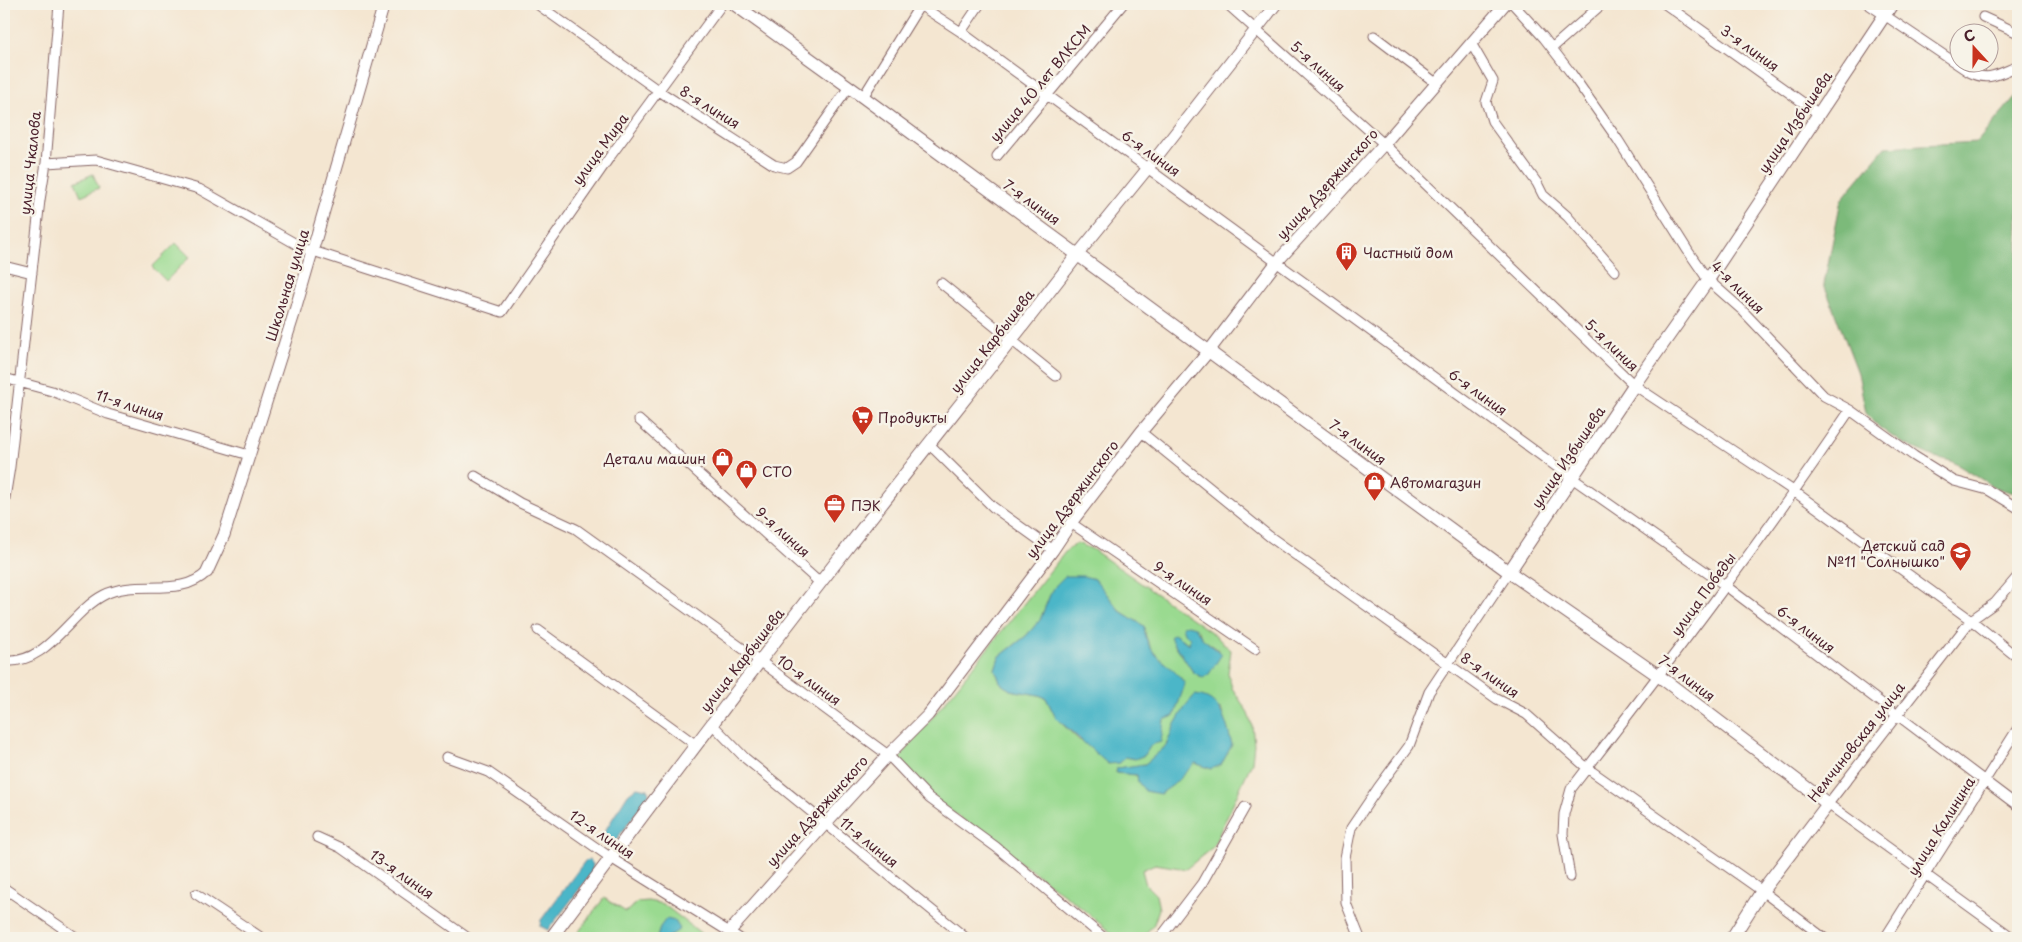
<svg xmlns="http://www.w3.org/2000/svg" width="2022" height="942" font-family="'Playpen Sans',sans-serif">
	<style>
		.green { fill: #9ada90; stroke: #727c5e; fill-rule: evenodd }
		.forest { fill: #7bba7a; stroke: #626c52 }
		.water { fill: #4bb6c8; stroke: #4a6a7a }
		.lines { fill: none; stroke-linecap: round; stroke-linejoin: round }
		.minor-casing { stroke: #866565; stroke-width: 11 }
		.tertiary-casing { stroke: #866565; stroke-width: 13 }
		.secondary-casing { stroke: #866565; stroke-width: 14 }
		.minor { stroke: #fff; stroke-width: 9 }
		.tertiary { stroke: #fff; stroke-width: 11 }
		.secondary { stroke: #fff; stroke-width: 12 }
		.labels { text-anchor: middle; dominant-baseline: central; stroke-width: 5; stroke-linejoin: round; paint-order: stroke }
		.street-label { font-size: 14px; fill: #4a1f2b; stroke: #f7f3e8 }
		.poi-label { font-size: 14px; fill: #4a1f2b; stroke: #f7f3e8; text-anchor: start }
	</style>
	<rect width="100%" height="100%" fill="#f7f3e8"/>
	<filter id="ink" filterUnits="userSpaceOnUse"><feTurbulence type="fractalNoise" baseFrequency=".02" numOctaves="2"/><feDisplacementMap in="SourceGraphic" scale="10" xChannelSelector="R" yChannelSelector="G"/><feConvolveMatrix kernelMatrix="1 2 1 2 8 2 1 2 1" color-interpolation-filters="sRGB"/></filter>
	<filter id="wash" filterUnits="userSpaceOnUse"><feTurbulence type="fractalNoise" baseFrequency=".0096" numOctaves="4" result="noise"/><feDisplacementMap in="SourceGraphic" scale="20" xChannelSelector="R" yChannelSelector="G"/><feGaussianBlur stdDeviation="1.12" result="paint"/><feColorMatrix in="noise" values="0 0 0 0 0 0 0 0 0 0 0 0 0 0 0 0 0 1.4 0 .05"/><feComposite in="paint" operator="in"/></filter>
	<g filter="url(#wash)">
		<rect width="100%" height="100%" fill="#f4e6d1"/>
		<!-- green -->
		<path class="green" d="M93,174L99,188L81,196L75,182Z
			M176,243L190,257L166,281L152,267Z
			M1077,543L1092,549L1211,632L1231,650L1228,673L1232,688L1247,711L1252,725L1254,744L1252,762L1213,847L1186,869L1155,864L1142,870L1146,885L1156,895L1159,909L1154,924L1142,938H1117L1073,901L929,795L899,759L1066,551ZM1102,588L1120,611L1144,626C1146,650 1163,664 1181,678L1178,701L1174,715L1164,720L1151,745L1125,757L1079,740L1056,718L1046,698L1039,695L1010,690L1000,682L995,669L999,657L1026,636L1040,620L1050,595ZM1199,631L1201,638L1219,650L1193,672L1180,650L1175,646L1176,636L1190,644V638L1184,633ZM1187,704L1221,709L1232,745L1211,769L1195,763L1173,785L1138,782L1137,775L1116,773L1117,768C1126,767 1137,767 1145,764C1167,755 1176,723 1187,704Z
			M604,898L626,912L637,902L648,901L663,904L707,938H667L672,936L660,927L657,938H574Z"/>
		<!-- forest -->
		<path class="forest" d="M2018,96V494L1996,488L1951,461L1934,457L1900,442L1879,427L1866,413L1858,373L1824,284L1841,200L1885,147L1977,142L2015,97Z"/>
		<!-- water -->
		<path class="water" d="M1065,576H1083L1095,579L1120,611L1144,626C1146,658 1170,661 1185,684L1174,716L1164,720L1161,742L1151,745L1145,755L1135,759L1125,757L1120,763L1108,764L1056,718L1046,698L1039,695L1010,690L1000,682L995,669L999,657L1026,636L1040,620L1050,595L1056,585Z
			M1188,625L1195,627L1202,638L1222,654L1209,674L1203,678L1193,672L1170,637L1174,634L1189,644L1190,638L1184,633L1182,626Z
			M1195,695C1222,697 1226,723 1232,745L1221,765L1211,769L1195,763L1173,785L1160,794L1145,791L1138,782L1137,775L1116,773L1117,768L1145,764L1166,746L1175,724L1187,704Z
			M637,787L648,789L649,795L614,843L606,844L602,840L603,834L628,794Z
			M589,860L593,864L592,873L548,930L540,926L541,920L585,861Z
			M666,919L675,921L680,929L667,938H657L660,927Z"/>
	</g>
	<g filter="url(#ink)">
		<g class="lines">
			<defs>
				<path id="minor" d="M537,4L659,91L774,165L787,168L796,162L849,87
					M918,4L961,32L1572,478L1726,586L2018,806
					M1227,4L1384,144L1634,385L1795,492L1971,620L2018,658
					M1513,4L1544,38L1571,73L1618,140L1688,251L1708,280L1741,309L1824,396L1850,410L1914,456L1954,481L1988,490L2018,508
					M1665,4L1819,114
					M1868,4L1969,72C1989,82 1998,74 2018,66
					M1983,17L2018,33
					M961,32L980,4
					M1374,36L1436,83
					M1471,43L1493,81L1486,102L1492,121L1537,183L1543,195L1567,216L1615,271
					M1552,48L1602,4
					M863,97L920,5
					M997,156L1123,4
					M46,163L96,160L199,189L312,253
					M313,251L502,312L609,158L722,4
					M4,266L32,273
					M941,283L1056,376
					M4,378L52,391L108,414L249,455
					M639,420L820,583
					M1141,432L1269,536L1497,699L1526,714L1587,768L1762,891L1824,938
					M929,444L993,507L1053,550
					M475,476L520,503L576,529L760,661L888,755L929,798L996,847L1104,938
					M4,504L10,467L40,200L46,163L59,4
					M1071,523L1255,649
					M538,630L696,745
					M4,661C48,665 69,613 104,595C136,578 180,599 207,572
					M712,724L745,758L966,938
					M447,757L488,772L611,858L739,938
					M317,837L341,848L468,938
					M1570,877L1563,834L1564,814L1571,789C1667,665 1762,541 1850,410
					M4,888L77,938
					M196,894L262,938
					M1160,938L1202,883L1245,807
					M1360,938L1346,903L1345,858L1351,828L1378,788L1409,746L1429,692L1509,572
					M1885,938L2018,728
					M2013,938L1828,804L1971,620L1995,603L2018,576"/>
				<path id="tertiary" d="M1078,254L1148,168L1276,4
					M207,572L224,535L294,314L384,4
					M730,931L825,824L888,755L928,715L1053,550L1071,523L1141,432L1209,351L1276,263L1384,144L1505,4"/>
				<path id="secondary" d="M734,4L863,97L1509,572L1659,676L1828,804L1762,891L1732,938
					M1509,572L1634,385L1708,280L1892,4
					M551,938C648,808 745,679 845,551C922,451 1002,354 1078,254"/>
			</defs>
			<!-- minor casing -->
			<use href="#minor" class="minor-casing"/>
			<!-- tertiary casing -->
			<use href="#tertiary" class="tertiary-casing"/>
			<!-- secondary casing -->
			<use href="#secondary" class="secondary-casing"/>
			<!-- minor -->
			<use href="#minor" class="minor"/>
			<!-- tertiary -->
			<use href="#tertiary" class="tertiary"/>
			<!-- secondary -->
			<use href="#secondary" class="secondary"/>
		</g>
	</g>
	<!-- icons -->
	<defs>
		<symbol id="building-pin" viewBox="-11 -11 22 30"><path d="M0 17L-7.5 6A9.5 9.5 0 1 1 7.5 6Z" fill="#c8321e" stroke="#f7f3e8"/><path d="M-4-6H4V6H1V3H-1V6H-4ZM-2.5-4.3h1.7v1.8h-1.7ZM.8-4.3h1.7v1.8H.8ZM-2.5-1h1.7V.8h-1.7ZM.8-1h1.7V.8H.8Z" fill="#fff"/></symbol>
		<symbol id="supermarket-pin" viewBox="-11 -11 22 30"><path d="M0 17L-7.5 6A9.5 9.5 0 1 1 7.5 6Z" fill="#c8321e" stroke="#f7f3e8"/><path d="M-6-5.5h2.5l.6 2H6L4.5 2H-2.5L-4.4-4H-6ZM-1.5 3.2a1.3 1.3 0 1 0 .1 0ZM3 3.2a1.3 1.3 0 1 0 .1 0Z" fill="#fff"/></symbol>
		<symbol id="shop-pin" viewBox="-11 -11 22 30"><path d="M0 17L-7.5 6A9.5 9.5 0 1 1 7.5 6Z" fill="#c8321e" stroke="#f7f3e8"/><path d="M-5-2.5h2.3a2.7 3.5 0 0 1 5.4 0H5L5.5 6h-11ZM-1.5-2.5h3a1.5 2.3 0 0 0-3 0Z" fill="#fff"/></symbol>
		<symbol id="office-pin" viewBox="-11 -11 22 30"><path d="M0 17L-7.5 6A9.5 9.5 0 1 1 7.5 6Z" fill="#c8321e" stroke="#f7f3e8"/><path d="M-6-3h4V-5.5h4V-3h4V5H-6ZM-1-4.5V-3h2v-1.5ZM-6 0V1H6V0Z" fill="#fff"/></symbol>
		<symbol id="school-pin" viewBox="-11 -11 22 30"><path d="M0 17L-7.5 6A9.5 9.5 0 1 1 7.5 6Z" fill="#c8321e" stroke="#f7f3e8"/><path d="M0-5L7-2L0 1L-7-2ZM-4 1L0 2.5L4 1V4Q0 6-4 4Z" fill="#fff"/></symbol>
	</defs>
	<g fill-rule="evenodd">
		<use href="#building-pin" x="1334" y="240" width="25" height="34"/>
		<use href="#supermarket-pin" x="850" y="404" width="25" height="34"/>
		<use href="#shop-pin" x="710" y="446" width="25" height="34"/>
		<use href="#shop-pin" x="734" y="458" width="25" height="34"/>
		<use href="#shop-pin" x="1362" y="470" width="25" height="34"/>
		<use href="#office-pin" x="822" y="492" width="25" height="34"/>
		<use href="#school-pin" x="1948" y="540" width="25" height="34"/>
	</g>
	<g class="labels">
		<!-- street labels -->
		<g class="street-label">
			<text transform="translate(1750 48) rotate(36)">3-я линия</text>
			<text transform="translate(1318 66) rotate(42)">5-я линия</text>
			<text transform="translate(1040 83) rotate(-50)">улица 40 лет ВЛКСМ</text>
			<text transform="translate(710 107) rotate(32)">8-я линия</text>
			<text transform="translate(1795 122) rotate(-56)">улица Избышева</text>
			<text transform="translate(600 149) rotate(-54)">улица Мира</text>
			<text transform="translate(1151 153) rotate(36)">6-я линия</text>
			<text transform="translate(30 163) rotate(-84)">улица Чкалова</text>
			<text transform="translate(1327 184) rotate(-48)">улица Дзержинского</text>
			<text transform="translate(1032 202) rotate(36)">7-я линия</text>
			<text transform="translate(287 285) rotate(-73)">Школьная улица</text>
			<text transform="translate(1738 287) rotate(45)">4-я линия</text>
			<text transform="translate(992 341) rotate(-52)">улица Карбышева</text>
			<text transform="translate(1612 345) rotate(44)">5-я линия</text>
			<text transform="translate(1478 392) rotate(36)">6-я линия</text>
			<text transform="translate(130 405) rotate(18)">11-я линия</text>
			<text transform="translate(1358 442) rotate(36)">7-я линия</text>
			<text transform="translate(1568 457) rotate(-56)">улица Избышева</text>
			<text transform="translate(1072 499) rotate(-53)">улица Дзержинского</text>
			<text transform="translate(783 532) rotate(42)">9-я линия</text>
			<text transform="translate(1183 583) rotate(34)">9-я линия</text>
			<text transform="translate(1703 594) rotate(-54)">улица Победы</text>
			<text transform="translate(1806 629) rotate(37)">6-я линия</text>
			<text transform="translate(742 660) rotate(-52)">улица Карбышева</text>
			<text transform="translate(1490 675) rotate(35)">8-я линия</text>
			<text transform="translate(1687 678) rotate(37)">7-я линия</text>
			<text transform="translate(809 680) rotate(36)">10-я линия</text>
			<text transform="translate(1856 742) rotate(-52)">Немчиновская улица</text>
			<text transform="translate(817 811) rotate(-48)">улица Дзержинского</text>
			<text transform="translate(1941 826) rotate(-58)">улица Калинина</text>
			<text transform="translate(602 834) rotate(34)">12-я линия</text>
			<text transform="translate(869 842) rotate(39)">11-я линия</text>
			<text transform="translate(402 874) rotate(35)">13-я линия</text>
		</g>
		<!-- poi labels -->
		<g class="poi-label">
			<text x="1363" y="252">Частный дом</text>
			<text x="878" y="417">Продукты</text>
			<text x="706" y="458" text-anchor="end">Детали машин</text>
			<text x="762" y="471">СТО</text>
			<text x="1390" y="482">Автомагазин</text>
			<text x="851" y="505">ПЭК</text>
			<text x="1945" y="545" text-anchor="end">Детский сад<tspan x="1945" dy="16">№11 "Солнышко"</tspan></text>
		</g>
	</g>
	<!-- margin -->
	<rect width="2022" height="942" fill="none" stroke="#f7f3e8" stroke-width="20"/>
	<!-- north arrow -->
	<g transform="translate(1974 48) rotate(339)"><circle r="24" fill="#f7f3e8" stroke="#b29e9c"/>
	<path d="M0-4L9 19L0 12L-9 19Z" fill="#c8321e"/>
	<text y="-8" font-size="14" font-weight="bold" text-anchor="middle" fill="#4a1f2b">С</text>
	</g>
</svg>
